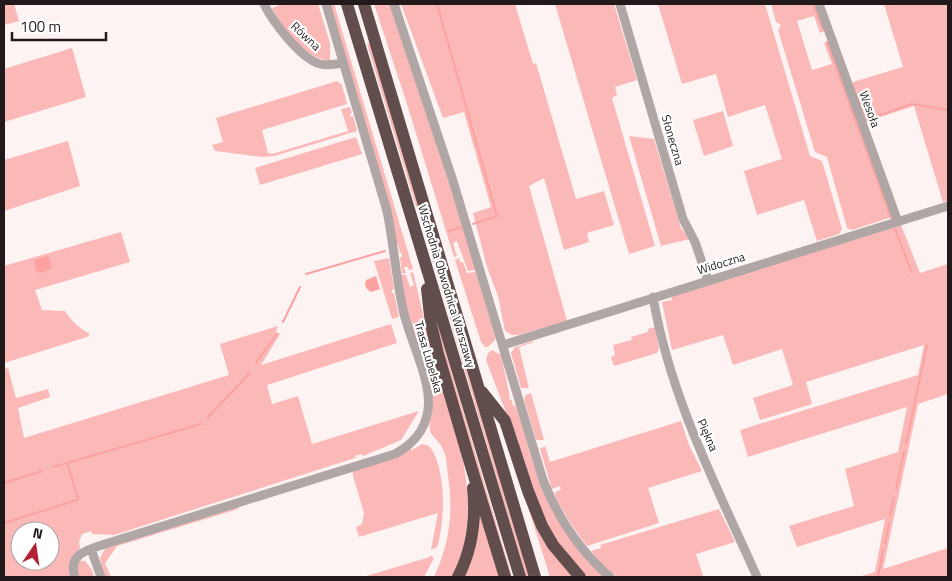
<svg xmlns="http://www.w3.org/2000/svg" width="952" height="581" font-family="'Titillium Web',sans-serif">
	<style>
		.green { fill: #fab9b7; fill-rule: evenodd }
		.water { fill: #fba1a0 }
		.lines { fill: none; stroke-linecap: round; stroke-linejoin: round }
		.stream { stroke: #fba1a0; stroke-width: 2 }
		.minor { stroke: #b0a6a5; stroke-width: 9 }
		.highway { stroke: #614d4c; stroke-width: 12 }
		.labels { text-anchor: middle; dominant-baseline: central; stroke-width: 4.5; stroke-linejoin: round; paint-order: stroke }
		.street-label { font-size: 12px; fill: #221a1a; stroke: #fff }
	</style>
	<rect width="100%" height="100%" fill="#fdf3f3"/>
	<!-- green -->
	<path class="green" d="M4,4H14L19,21L4,25Z
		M282,4H318L330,43V61C304,57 283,30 272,8Z
		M329,4H334L413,269L409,270L408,267H404L406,273L402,274L400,257H402V253H400L398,244H396Z
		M374,4H391L477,270L468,271L457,241L453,243L457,256L454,257L407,104Z
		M401,4H515L533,64L536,63L576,199L604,191L614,225L587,233L589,242L564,250L544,178L529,186L567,321L518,335H512L505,331L498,296L487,267L473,213L491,207L464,112L443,118Z
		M555,4H614L637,80L615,87L617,95L612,98L655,246L629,254Z
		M658,4H765L810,156L822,161L842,229L839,234L817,241L804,200L757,215L744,171L782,159L765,105L728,117L716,74L682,84Z
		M771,4H815L825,31L820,33L814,16L797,21L812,70L832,64L824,43L830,40L892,217L852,230L847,228L827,157L815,152L778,30L781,25L776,22Z
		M884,4H948V201L943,202L914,106L865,122L851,85L853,82L903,67Z
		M371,43L436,262L433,263L367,44Z
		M72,48L86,97L4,122V69Z
		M337,81L342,85L347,104L262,130L268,153L272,154L348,131L341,109L350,107L352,113L350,114L351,117L353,116L357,131L274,156L263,157L215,151L212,145L223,142L216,118Z
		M723,111L733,146L704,156L693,120Z
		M629,136L654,139L681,228L690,239L661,246Z
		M356,137L362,154L260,185L255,168Z
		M68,141L80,186L4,211V160Z
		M901,225L920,273L948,264V394L918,404L883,569L948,548V577H858L875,572L885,519L797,547L789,526L854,506L845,469L898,452L907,407L748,457L740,430L918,375L924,345L806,382L812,404L760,420L753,398L793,385L782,349L733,365L723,335L672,350L662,302L672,300L671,295Z
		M121,232L130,262L35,290L42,310L65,311C72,322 79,328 90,334L87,337L4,363V266Z
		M389,258L394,289L392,290V293H394L399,317L392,319L374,261Z
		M459,258L460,262H463L467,273L476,272L495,336V340L488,347H485L481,342L455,260Z
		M437,265L530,577H526L434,266Z
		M413,272C421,303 427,335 436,365C454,427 478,483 463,548C461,558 456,568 453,577H434C449,545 454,512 448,476C447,469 447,461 445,454C438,433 424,440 432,413L408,316L401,275H406L410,287L414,285L410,273Z
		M435,316L512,577H509L445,362Z
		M391,324L397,343L267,385L272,404L298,396L312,444L419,411L401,440L363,456L361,454L355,456V458L114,535L92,534L91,531L82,534L79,542L80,548L78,550L72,577H4V369L8,368L16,398L48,389L50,397L18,408L24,438L229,375L220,344L278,326L276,332L280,334L261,365ZM20,531H50V561H20Z
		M655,327L659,349L657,353L614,366L611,357L615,355L613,345L632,340L631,337L648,332V329Z
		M533,341L534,342L519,347L529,388H521L511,353L515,347Z
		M492,350L501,355L510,397H509L510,400H512L513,406L515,405C524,420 525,437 530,453C545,501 567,544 605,577H584L545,525L510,423L486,360L488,353Z
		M531,393L544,440H536L524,399L526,395Z
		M681,421L689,445L702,471L648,488L659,523L587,546C574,529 562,512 554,493L561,489L560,486L552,489L540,449L545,446L550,462Z
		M502,424L528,501L576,577H550Z
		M422,444L429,446C447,468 445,522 437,547L431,550L438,513L359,537L356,527L362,524L364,513L353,476V471L410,449L412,450Z
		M479,503L503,577H464Z
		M239,505L238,509L117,546L105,563L111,577H105L100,558L106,547Z
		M719,509L735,542L696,554L703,576L617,577L605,568L591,551L601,548L600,545Z
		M430,555L434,558L424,577H363L430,557Z
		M80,558L81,561H85L92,570L94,577H79L77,566Z"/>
	<!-- water -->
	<path class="water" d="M46,256H48L52,268L42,273L36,272L34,260Z
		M376,276L380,289L371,292C366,289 364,286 366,280Z"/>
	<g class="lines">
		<!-- stream -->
		<path class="stream" d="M437,4L497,216L473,224
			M813,4L823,29
			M827,42L891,218
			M866,120L912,104L948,110
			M895,229L912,273
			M449,231L462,227
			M306,274L385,251
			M283,322L300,287
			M256,363L277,334
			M208,417L250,373
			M906,444L927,345
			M53,467L201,424
			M4,483L42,471
			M896,489L904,452
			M890,516L894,498
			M4,523L77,500L78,498L67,463
			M885,544L889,523
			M878,577L883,550"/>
		<!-- minor -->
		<path class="minor" d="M264,4C273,22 300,58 320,64C328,66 335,64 343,63
			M394,4L453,181L543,480C558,518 580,551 610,577
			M620,4L683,219L695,242L708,280
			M819,4L898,222
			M653,297C670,397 716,485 757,577
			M503,345L948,206
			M91,549L101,577
			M75,577C67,554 88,550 105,544L395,454C413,444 425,431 428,410C432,382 411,342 404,314C396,280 394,245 387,211L326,4"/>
		<!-- highway -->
		<path class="highway" d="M347,4L520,577
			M364,4L535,577
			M427,289L431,324L438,354L470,463L505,577
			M482,392L505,421L528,491L542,526L553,545L580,577
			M458,577C472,550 476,518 473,488"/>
	</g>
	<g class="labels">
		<!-- street labels -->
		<g class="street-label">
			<text transform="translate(306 36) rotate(43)">Równa</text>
			<text transform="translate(870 109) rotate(70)">Wesoła</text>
			<text transform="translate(673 140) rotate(74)">Słoneczna</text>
			<text transform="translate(721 263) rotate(-17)">Widoczna</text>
			<text transform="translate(447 286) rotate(73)">Wschodnia Obwodnica Warszawy</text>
			<text transform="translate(429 357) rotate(74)">Trasa Lubelska</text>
			<text transform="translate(708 435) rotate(66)">Piękna</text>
		</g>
	</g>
	<!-- border -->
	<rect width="952" height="581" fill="none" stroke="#221a1a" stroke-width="10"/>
	<!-- north arrow -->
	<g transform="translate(35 546) rotate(13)"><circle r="24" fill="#ffffff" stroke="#a7a3a3"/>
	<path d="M0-4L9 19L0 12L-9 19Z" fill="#b32135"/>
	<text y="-8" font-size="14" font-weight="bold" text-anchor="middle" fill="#221a1a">N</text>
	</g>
	<!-- scale -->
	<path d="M12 32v8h94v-8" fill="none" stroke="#221a1a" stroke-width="2.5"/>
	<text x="20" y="32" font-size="15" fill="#221a1a" stroke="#ffffff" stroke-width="4" paint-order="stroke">100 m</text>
</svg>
